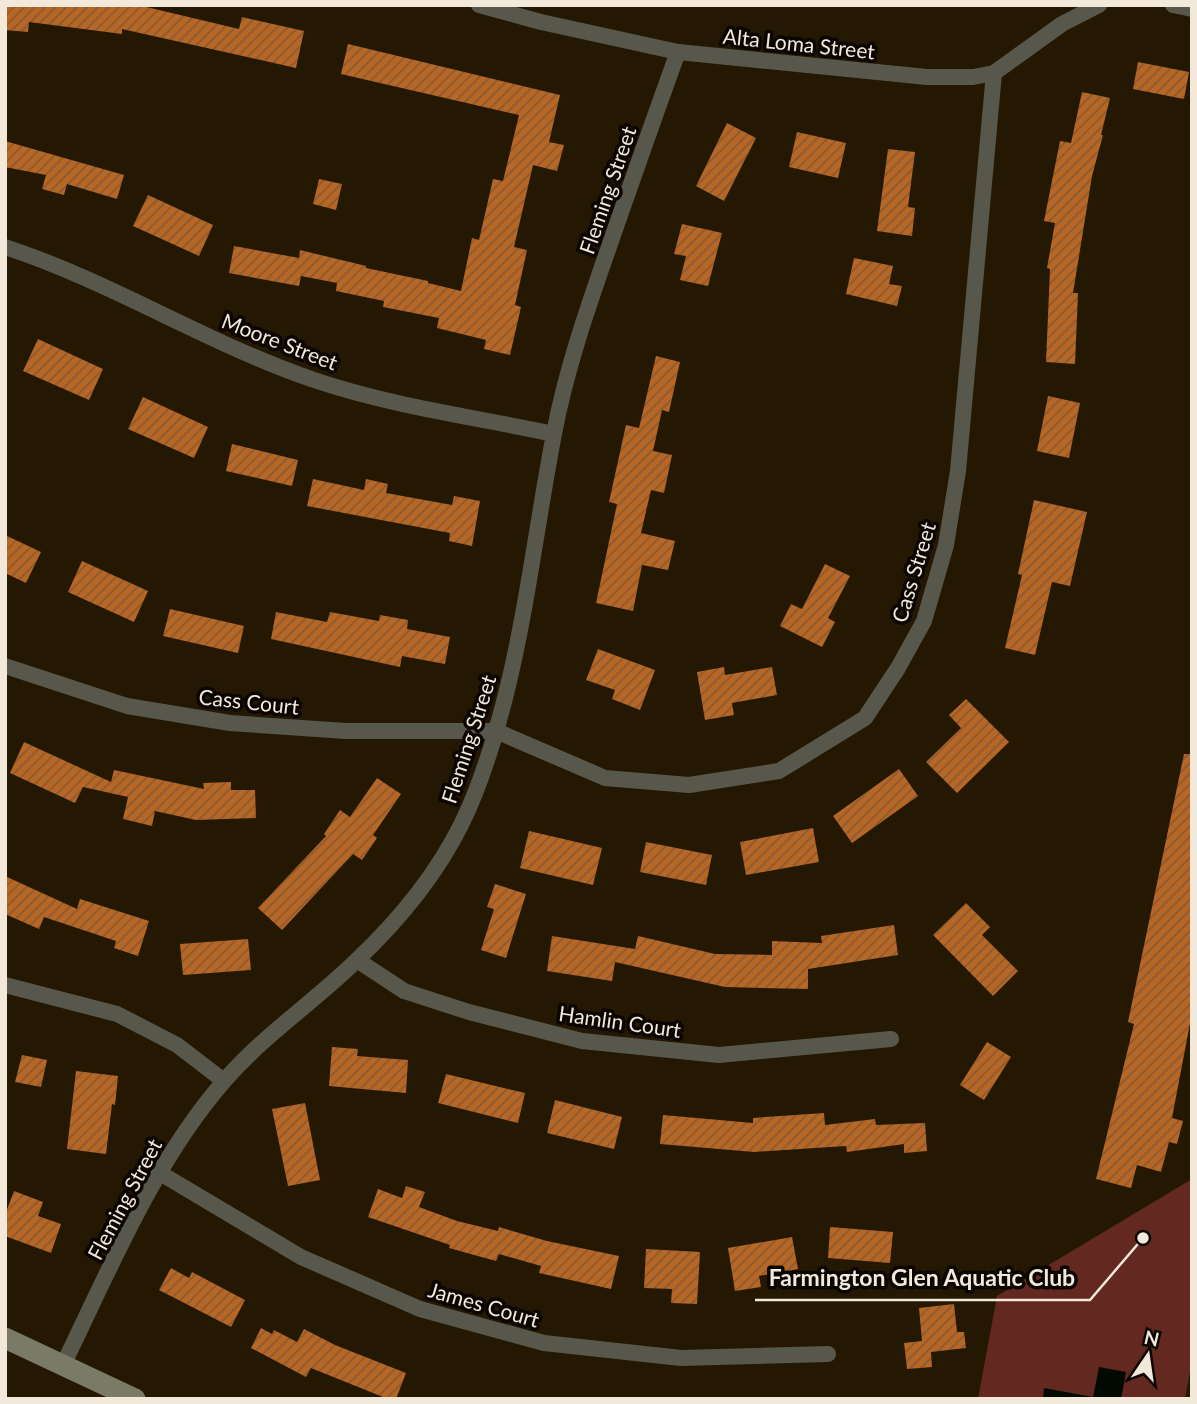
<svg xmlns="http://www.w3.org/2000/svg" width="1197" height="1404" font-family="Lato,sans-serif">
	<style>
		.grass { fill: #632920 }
		.water { fill: #020900 }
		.building { fill: url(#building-hatch) }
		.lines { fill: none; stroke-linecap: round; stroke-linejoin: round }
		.street { stroke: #58574b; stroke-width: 16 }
		.secondary { stroke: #7b7a66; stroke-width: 21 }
		.labels { text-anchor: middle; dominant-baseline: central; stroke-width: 7; stroke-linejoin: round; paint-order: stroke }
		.street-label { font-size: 21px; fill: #f2e9db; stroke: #0a0501 }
		.leader { fill: none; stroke: #f2e9db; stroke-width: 2.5 }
		.callout-dot { fill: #f2e9db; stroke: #0a0501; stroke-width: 2.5 }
		.callout-label { font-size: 23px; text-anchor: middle; font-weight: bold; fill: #f2e9db; stroke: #0a0501; stroke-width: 7; stroke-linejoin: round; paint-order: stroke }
	</style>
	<defs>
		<pattern id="building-hatch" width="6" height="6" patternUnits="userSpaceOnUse" patternTransform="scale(1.75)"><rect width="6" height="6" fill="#b66625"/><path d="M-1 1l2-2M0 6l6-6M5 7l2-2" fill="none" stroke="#8a5931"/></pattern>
	</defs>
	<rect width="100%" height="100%" fill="#251802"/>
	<!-- grass -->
	<path class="grass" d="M1192,1179V1360L1185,1399H978L997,1296Z"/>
	<!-- water -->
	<path class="water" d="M1099,1367L1126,1372L1121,1399H1043L1044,1388L1093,1397Z"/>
	<!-- building -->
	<path class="building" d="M5,5H138L239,29L242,17L304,31L296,68L122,29V34L29,22L28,32L5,30Z
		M348,44L560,95L549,142L564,145L557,171L533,165L514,247L527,250L515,305L521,307L510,355L484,349L486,340L437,328L439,318L383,307L384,301L336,291L337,283L301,276L299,286L229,273L234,246L299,258L300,250L366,266V268L428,281V283L461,291L472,238L479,240L493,179L503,181L519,115L341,74Z
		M1138,62L1189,72L1184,99L1133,89Z
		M1082,92L1110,98L1101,135H1103L1092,176L1073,293H1078L1075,364L1046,362L1050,269L1047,268L1055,223L1044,221L1060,141L1071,143Z
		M727,123L756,138L724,201L696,186Z
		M797,132L846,143L838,178L789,167Z
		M5,141L124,175L117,199L67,184L64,195L42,189L46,175L5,167Z
		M888,149L915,152L908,207L915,208L912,236L877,231Z
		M319,179L342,184L336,210L313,204Z
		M148,195L213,225L199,256L133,226Z
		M682,224L722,233L708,286L680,280L686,256L674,254Z
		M854,258L893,266L889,284L902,286L897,306L846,294Z
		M38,339L103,369L89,400L23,371Z
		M656,356L680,362L669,412L662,410L653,451L672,455L664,493L651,490L641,533L675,541L668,570L642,565L633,611L596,603L617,504L609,502L626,425L639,428Z
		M1048,396L1080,403L1069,458L1037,451Z
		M143,397L208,427L194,458L128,429Z
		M232,444L298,460L292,486L226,471Z
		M313,479L364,490L366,479L388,484L386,493L452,505L454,496L480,501L472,546L449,541L450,533L307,506Z
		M1034,500L1087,512L1070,586L1052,582L1035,655L1005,648L1022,575L1018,574Z
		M5,535L41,552L26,583L5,573Z
		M82,561L148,591L134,622L68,592Z
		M825,564L850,576L828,618L835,622L822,647L780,626L791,604L802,609Z
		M170,609L244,626L238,653L163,636Z
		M276,612L327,622L330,612L379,621L380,615L408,620L407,629L450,637L445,664L402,656L400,667L271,639Z
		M598,649L655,670L640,710L612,699L615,690L586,680Z
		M724,667L725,675L772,667L777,695L732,703L734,715L705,720L697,672Z
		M966,699L1009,742L957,793L926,762L961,728L949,715Z
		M24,742L111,782L114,770L204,789L203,783L231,782V790H255L256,818L196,820L155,811L152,826L123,819L128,797L83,787L75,803L10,773Z
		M1184,754H1192V1013L1172,1118L1183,1121L1177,1144L1169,1142L1161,1172L1137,1165L1131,1188L1096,1179L1134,1024L1128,1022Z
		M899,769L918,796L852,843L833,816Z
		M377,778L401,794L373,835L377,838L362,860L353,854L282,930L258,908L326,836L324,834L340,810L350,817Z
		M813,828L819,862L746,875L740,842Z
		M529,831L602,848L593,885L520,868Z
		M646,842L712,855L706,885L640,872Z
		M5,876L77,909L80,899L149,921L138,956L114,948L116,941L44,917L39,929L5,914Z
		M495,884L526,894L506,958L481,950L494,909L487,907Z
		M966,903L990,927L982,935L1018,971L993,996L933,935Z
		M894,925L898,955L808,969V989L725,987L615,962L612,981L547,971L552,936L635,949L638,936L715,954L772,955V941L822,943L821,936Z
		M248,939L251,970L183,975L180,944Z
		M987,1042L1011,1057L984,1100L960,1085Z
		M332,1047L358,1049L357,1056L408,1060L406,1093L329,1086Z
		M22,1055L47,1060L41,1087L15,1082Z
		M76,1071L118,1076L115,1105L112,1104L106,1154L67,1149Z
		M446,1074L525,1093L518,1123L438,1103Z
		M555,1100L622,1117L614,1149L547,1133Z
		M305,1103L320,1180L288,1186L272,1109Z
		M824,1113L825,1125L875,1119L876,1125L925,1123L927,1151L904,1153V1144L847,1152L846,1146L754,1152L660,1144L663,1115L753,1123V1118Z
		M406,1186L425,1192L419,1207L457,1221L498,1231L499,1227L547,1241L619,1256L611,1289L539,1273L541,1266L499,1254L496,1261L449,1248L450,1245L368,1217L378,1189L402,1198Z
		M14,1191L43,1202L38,1216L61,1224L51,1253L5,1236V1215Z
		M830,1227L893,1232L890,1263L828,1258Z
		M792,1237L798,1269L759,1276L761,1287L735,1291L728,1248Z
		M646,1249L700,1252L697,1304L671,1303L672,1289L644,1288Z
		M171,1268L189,1278L192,1272L245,1300L231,1327L159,1290Z
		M954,1304L957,1332H964L966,1348L931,1352L932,1367L907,1369L904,1343L922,1341L919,1308Z
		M261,1328L272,1334L274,1330L297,1342L304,1329L335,1345L406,1373L396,1399H388L311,1368L306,1377L251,1348Z"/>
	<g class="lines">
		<!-- street -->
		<path class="street" d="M479,5L541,22L678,52L927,77H973L994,73L1062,24L1099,5
			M1173,5L1192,9
			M5,247C112,282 208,344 314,380C391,406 474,417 554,434
			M5,666L127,706L230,723L346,731H496L605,778L689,785L779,771L865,718L898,668L924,621L946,545L958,471L994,73
			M357,960L404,991L469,1012L582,1041L719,1055L891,1039
			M5,985L117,1014L177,1045L224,1081
			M160,1173L301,1257L420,1309L544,1343L681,1358L828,1354
			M63,1365C110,1269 154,1161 225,1080C264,1035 314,1002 357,960C398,921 436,875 461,825C481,785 494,741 505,698C527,611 537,522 554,434C566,369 589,304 611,241C633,178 655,115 678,52"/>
		<!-- secondary -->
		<path class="secondary" d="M5,1338L135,1399"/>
	</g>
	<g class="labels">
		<!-- street labels -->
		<g class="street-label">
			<text transform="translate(799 43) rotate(6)">Alta Loma Street</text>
			<text transform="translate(607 190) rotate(-71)">Fleming Street</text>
			<text transform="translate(280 341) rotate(21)">Moore Street</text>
			<text transform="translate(913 572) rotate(-73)">Cass Street</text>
			<text transform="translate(249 701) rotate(6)">Cass Court</text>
			<text transform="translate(468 739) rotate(-72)">Fleming Street</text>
			<text transform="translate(620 1021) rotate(8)">Hamlin Court</text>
			<text transform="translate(124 1199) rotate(-62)">Fleming Street</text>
			<text transform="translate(484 1304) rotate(16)">James Court</text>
		</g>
	</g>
	<!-- callouts -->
	<path class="leader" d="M1143 1238L1090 1300H755"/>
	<circle class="callout-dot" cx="1143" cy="1238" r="7"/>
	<g class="callout-label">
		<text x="922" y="1286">Farmington Glen Aquatic Club</text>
	</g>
	<!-- border -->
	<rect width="1197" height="1404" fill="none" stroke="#f2e9db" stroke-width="14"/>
	<!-- north arrow -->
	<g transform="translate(1148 1355) rotate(13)" stroke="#0a0501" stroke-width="5" paint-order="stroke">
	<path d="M0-5L12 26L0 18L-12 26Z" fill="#f2e9db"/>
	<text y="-10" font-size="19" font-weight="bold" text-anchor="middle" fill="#f2e9db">N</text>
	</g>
</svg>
